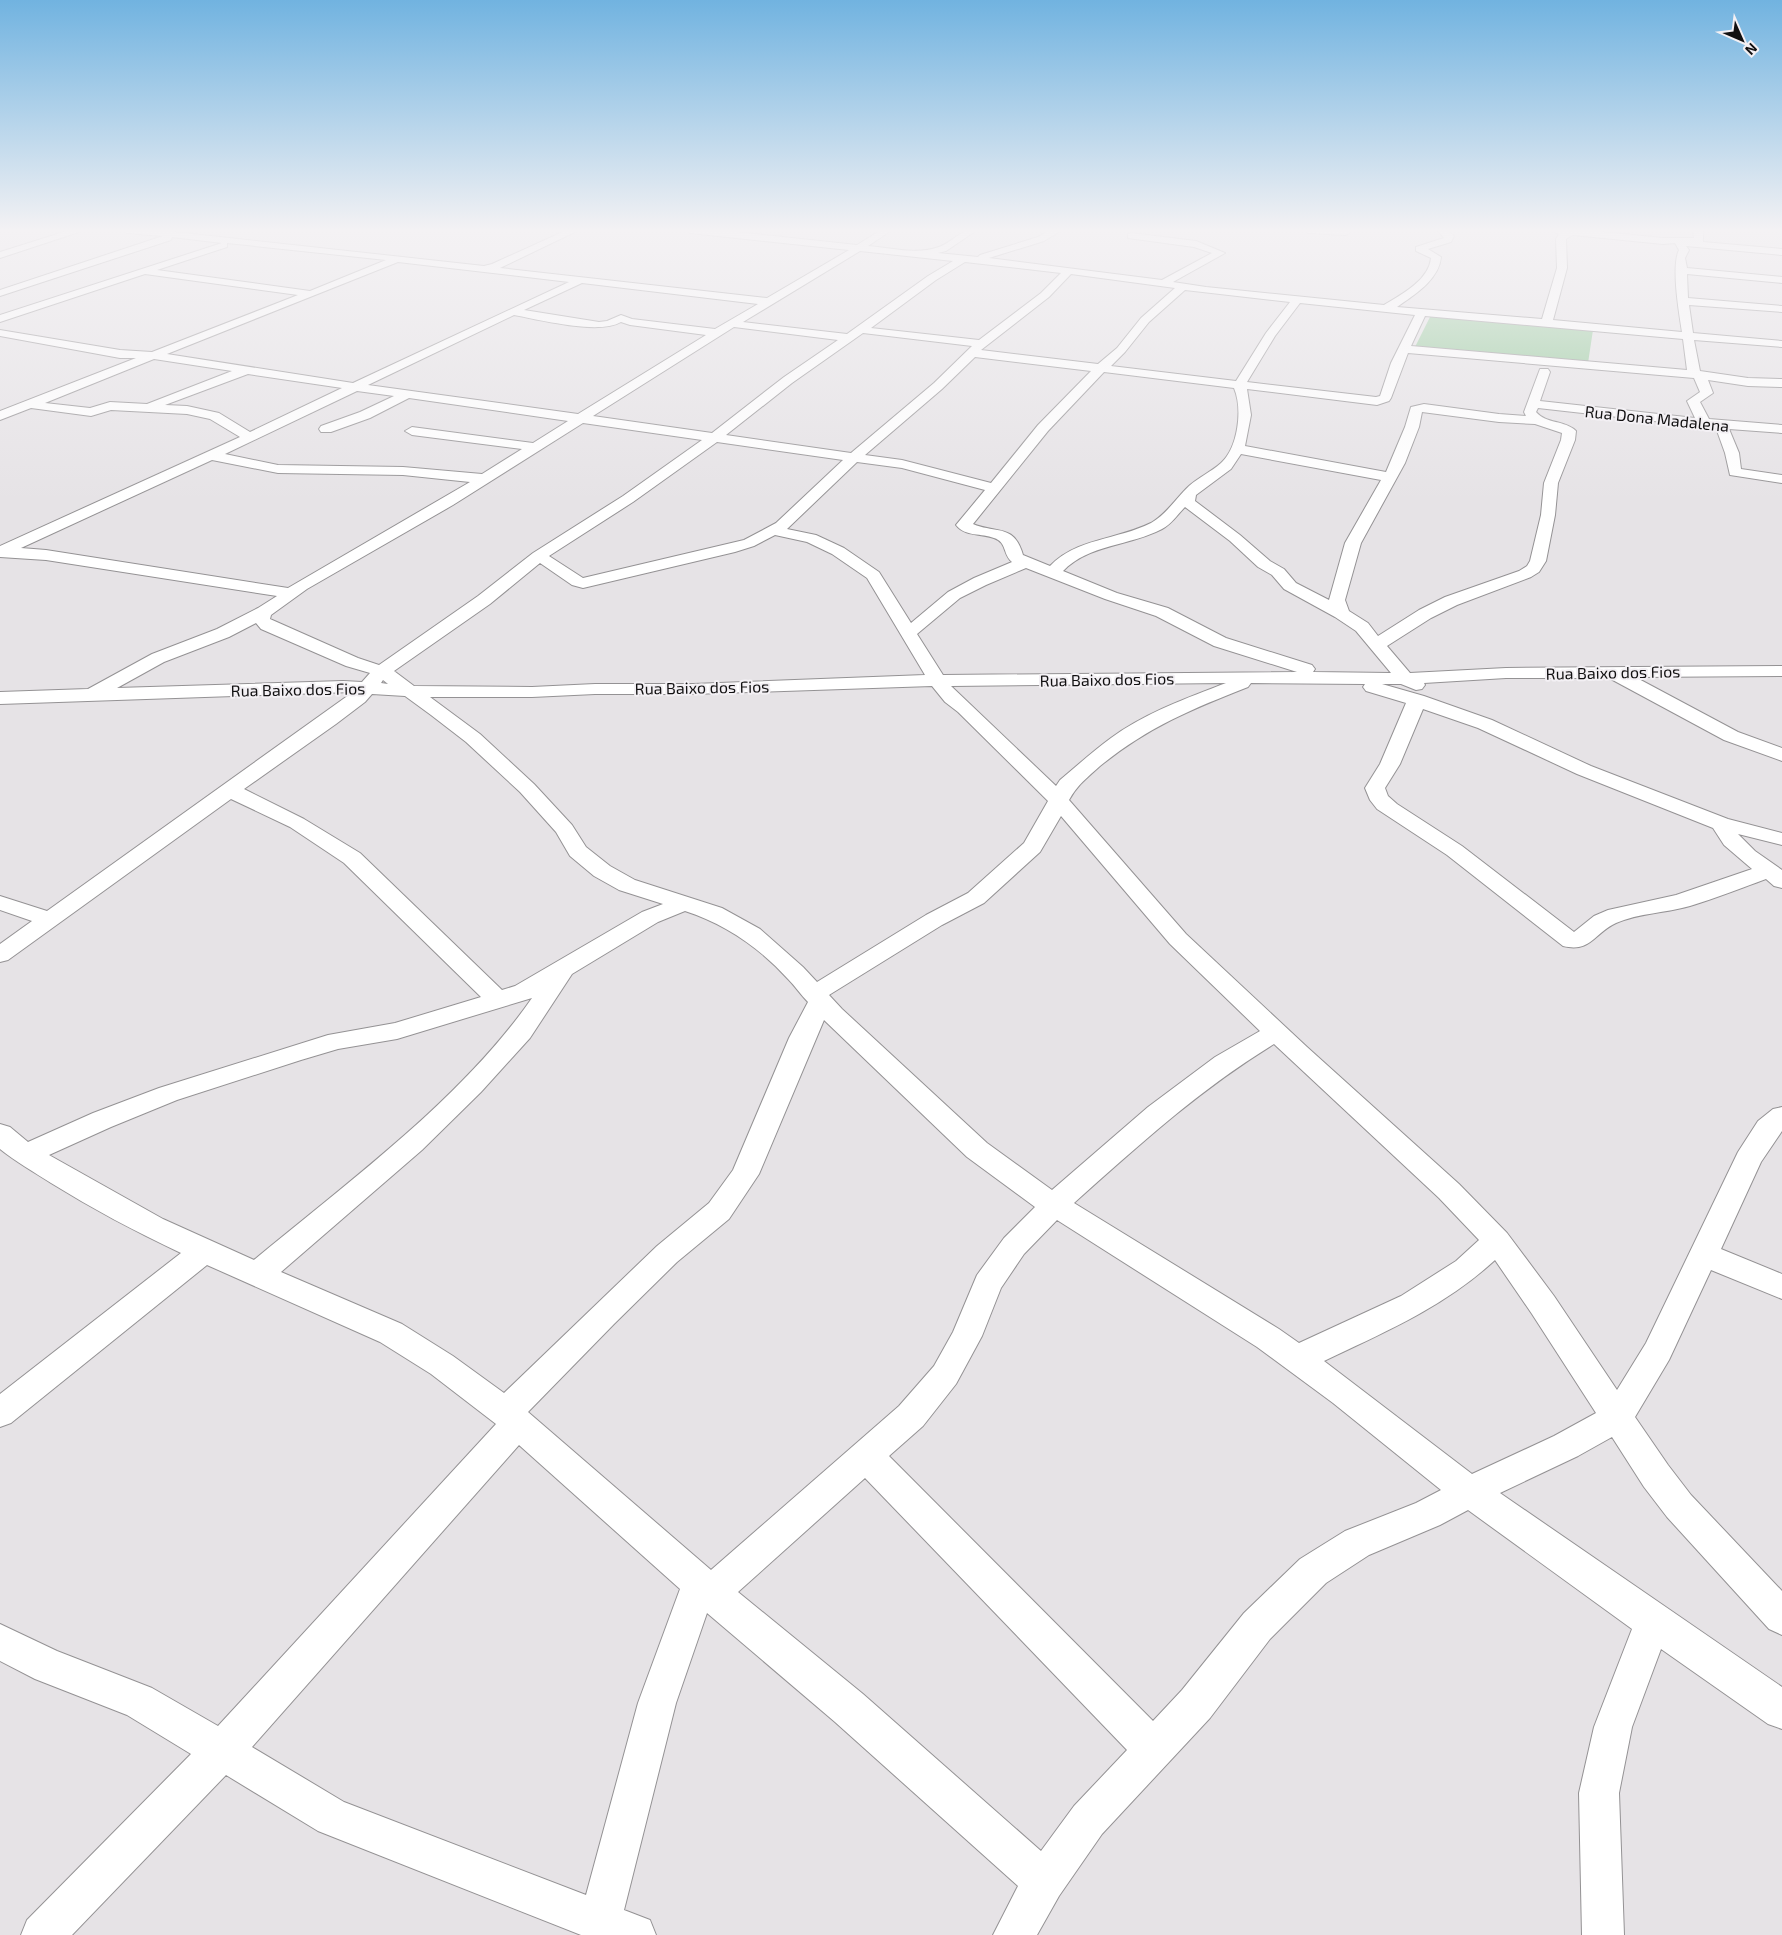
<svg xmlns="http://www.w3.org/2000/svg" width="1782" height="1935" font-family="'Exo 2',sans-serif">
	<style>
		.green { fill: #94c99a }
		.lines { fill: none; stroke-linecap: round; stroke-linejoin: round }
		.minor-casing { stroke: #949294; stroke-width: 2 }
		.minor { fill: #fff; fill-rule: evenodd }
		.labels { text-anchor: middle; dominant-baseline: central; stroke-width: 4; stroke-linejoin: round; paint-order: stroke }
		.far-street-label { font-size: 16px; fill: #111011; stroke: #f3f0f4 }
	</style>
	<rect width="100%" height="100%" fill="#e6e3e6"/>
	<!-- green -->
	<path class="green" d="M1431,315L1593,330L1588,363L1415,347Z"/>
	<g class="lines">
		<defs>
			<path id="minor" d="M70,230H85L0,258V252Z
				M123,230H157L484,266L492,264L567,230H579L500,268L767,298L849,250L690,233L686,230H719L857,245L881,230H892L868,246C891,248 917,255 939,247C955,241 958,230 977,230L946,251L938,253L978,257L980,255L1038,237L1050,230H1062L1044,241L989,258L1162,280L1212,253L1194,247L1128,238V234L1131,233L1196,241L1225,253L1173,282L1206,287L1384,305C1401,295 1429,280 1431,258L1416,251V247L1444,238L1437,230H1447L1454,236L1451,242L1428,249L1441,257C1439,280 1414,295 1397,307L1542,319L1557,268L1556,239L1559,234L1548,230H1583L1663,238H1694L1693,230H1703V242L1782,249V255L1686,246L1689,250L1685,258L1687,268L1782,277V283L1687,274L1688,298L1782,306V312L1689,305L1693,333L1782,341V347L1694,340L1700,371L1748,378L1782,379V387L1748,386L1708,380L1713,393L1700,402L1709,419L1782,425V433L1729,429L1739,453L1741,469L1782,475V483L1730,475L1725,453L1716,428L1538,408L1536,412C1546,424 1565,420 1576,431L1575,440L1558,483L1555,515L1546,561L1539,572L1531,577L1457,605L1431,618L1387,646L1410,673L1506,668L1782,666V676L1635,677L1738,732L1782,748V761L1724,740L1609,678H1506L1424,683L1425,685L1422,689L1416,690L1401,684H1382L1424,696L1492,720L1591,766L1728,819L1782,833V845L1738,834L1755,851L1782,870V888L1774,886L1766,879C1741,888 1716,898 1690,906C1666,913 1639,913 1616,923C1594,933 1591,953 1563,946L1447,855L1377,809L1370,800L1365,788L1380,764L1406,703L1366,691L1363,687L1365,684L1251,683L1248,687C1192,709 1148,727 1100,766C1088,777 1077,785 1069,800L1186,934L1307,1047L1459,1184L1507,1233L1554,1296L1617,1390L1646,1343L1738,1152L1758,1121L1773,1109L1782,1107V1131L1761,1162L1721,1249L1782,1274V1299L1711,1270L1669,1360L1635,1417L1668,1465L1691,1495L1782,1591V1635L1769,1629L1667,1517L1644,1487L1612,1437L1578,1456L1500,1493L1782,1687V1729L1768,1724L1661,1649L1632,1727L1619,1793L1624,1935H1582L1579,1793L1594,1727L1632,1629L1468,1510L1440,1525L1369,1555L1326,1583L1270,1639L1210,1718L1102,1834L1059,1896L1037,1935H993L1018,1886L835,1722L707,1613L676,1703L624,1910L650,1920L656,1935H581L318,1831L226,1775L72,1935H21L27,1920L191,1754L127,1715L35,1679L0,1661V1624L57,1651L152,1688L218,1726L496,1424L431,1374L380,1342L207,1265L11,1423L0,1427V1394L181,1253C136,1232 93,1209 51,1183C34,1172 16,1162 0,1149V1124L10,1127L28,1142L93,1113L159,1088L328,1035L395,1023L481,997L344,863L290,827L231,799L8,960L0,962V944L32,921L0,910V896L47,911L353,692L0,704V692L88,689L152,654L217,629L258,608L277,596L46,560L0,557V546L240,437L210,419L187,414L111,410L91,416L31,408L0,420V411L136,358H120L0,336V330L120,350L152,352L298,295L145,274L0,322V315L222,243L172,237L171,240L0,296V290L163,236L127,233ZM1573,235L1663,244L1675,243L1679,250C1671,266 1679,313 1682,332L1553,320L1567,268L1566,239ZM227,243L386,260L310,291L157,270L227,247ZM860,251L953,261L928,276L847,334L743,322ZM398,262L569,282L353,383L167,354ZM965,262L1061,273L1041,293L979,340L871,328L936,280ZM1071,274L1175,288L1141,318L1117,348L1098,364L981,350L1049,297ZM582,283L758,304L715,329L632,319L621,315L607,321L599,322L524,310ZM1185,290L1290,302L1266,333L1236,381L1111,366L1125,352L1149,322ZM1300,303L1415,315L1391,363L1380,396L1376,397L1247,382L1275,336ZM514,315C541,320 599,335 621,322L630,325L706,335L578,414L368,385ZM1425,316L1683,339L1687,370L1411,346ZM734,327L838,340L784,377L712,433L593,416ZM863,333L972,346L934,383L851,453L726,435L792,383ZM1408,353L1694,378L1700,392L1687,401L1695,418L1540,401L1550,372L1548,369H1540L1524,412L1526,416L1499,414L1424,404L1411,407L1405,427L1386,472L1245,446L1251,415L1247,389L1377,405L1389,401L1391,398ZM975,357L1091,371L1038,425L991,483L902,460L865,455L942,389ZM154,359L232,371L147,404L110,402L90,408L45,403ZM1104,372L1234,388C1243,409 1238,448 1221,463C1211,472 1199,477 1189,486C1177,497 1167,514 1151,523C1117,540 1077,538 1050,566L1023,555C1014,523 996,534 973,524L1048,431ZM248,374L342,388L250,432L219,413L187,406L165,405ZM357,391L394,396L360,412L321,426L319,429L321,432H331L370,418L409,398L568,421L533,443L412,427L405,431L412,435L522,449L482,474L403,467L278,465L225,454ZM1422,412L1499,422L1535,424L1562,433L1561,440L1544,483L1541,515L1530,561L1527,566L1519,571L1445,597L1419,610L1378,636L1368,623L1349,611L1345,600L1361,543L1405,463L1419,427ZM583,423L702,440L623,496L533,553L478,596L379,665L358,658L270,619L271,615L307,589L453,505ZM717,442L843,460L776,523L744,540L583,578L549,556L633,502ZM1241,454L1381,480L1345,543L1329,600L1296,583L1284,569L1270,561L1240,535L1195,501L1196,495L1231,469ZM212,460L278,473L403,475L470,482L288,588L46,550L21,548ZM857,462L902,468L985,490L956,525C965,537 982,533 994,538C1007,542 1003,555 1012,562L974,578L948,592L911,623L879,572L844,548L816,535L787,529ZM1185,507L1230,541L1258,567L1272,575L1284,589L1335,617L1356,631L1391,673L1313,672L1315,669L1312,665L1226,638L1168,608L1117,593L1063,571C1089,544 1130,546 1162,529C1172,524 1177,515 1185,507ZM775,535L807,542L832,554L867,578L925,675L693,684H595L532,687L414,686L394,671L490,604L540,563L572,585L583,588L735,552L754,546ZM1026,568L1105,599L1156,616L1214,646L1297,672L943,675L917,634L960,598L986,585ZM256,623L261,629L346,666L370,673L362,682L343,681L117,688L164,662L229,637ZM383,680L388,684L381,683ZM1226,683C1187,698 1145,713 1111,738C1093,751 1077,766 1060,780L1056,786L951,686ZM932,686L945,702L958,712L1048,801L1024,843L968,893L926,915L817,982L803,967L760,929L722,908L635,880L610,866L586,847L572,825L534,784L480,734L430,697H532L595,694H693ZM372,694L405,696L431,715L466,742L520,792L556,832L570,856L594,876L619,890L663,904L642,912L515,986L502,990L360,853L304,819L244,789L336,724L365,702ZM1423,709L1478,728L1577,774L1713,828L1724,845L1752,869L1676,895L1608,910L1594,916L1574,932L1462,846L1397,804L1388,796L1385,788L1400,764ZM1061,816L1170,944L1260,1031L1215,1057L1148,1107L1052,1190L987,1143L842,1009L829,995L942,925L984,903L1040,852ZM685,911C725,924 760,948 788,979C795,986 801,995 808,1002L789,1038L733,1170L709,1203L657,1246L504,1393L453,1356L402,1324L281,1272L422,1150L481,1092L530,1038L572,974L658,922ZM532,998C463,1098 348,1182 254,1260L163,1219L49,1155L111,1127L177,1100L301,1060L338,1049L397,1039ZM824,1020L967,1157L1035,1207L1004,1238L977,1275L953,1332L934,1366L899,1406L711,1570L528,1412L614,1324L677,1262L729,1219L759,1174ZM1274,1044L1439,1198L1479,1240L1456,1261L1401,1296L1299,1343L1279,1329L1074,1203C1139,1145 1199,1090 1274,1044ZM1057,1220L1257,1347L1333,1403L1441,1490L1416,1503L1345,1531L1300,1559L1244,1613L1182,1690L1153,1721L889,1456L923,1426L956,1384L982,1336L1001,1288L1024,1254ZM1495,1260L1532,1314L1596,1413L1554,1436L1472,1474L1324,1361C1385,1332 1444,1307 1495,1260ZM519,1445L680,1589L638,1703L586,1895L344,1802L252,1747ZM865,1478L1127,1750L1074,1806L1041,1851L863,1694L738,1592Z
				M1304,230H1349L1351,232L1346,235L1308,233Z"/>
		</defs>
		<!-- minor casing -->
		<use href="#minor" class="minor-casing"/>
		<!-- minor -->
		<use href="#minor" class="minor"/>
	</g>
	<!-- sky -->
	<linearGradient id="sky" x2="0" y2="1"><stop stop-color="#71b3e0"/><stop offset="0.46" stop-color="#f4f2f4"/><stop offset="1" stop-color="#f4f2f4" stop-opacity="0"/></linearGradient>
	<rect width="1782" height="501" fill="url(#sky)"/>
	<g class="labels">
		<!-- far-street labels -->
		<g class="far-street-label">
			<text transform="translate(1657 418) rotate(6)">Rua Dona Madalena</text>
			<text transform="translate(1613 672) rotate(-1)">Rua Baixo dos Fios</text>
			<text transform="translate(1107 679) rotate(-1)">Rua Baixo dos Fios</text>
			<text transform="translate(702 687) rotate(-1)">Rua Baixo dos Fios</text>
			<text transform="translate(298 689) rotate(-1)">Rua Baixo dos Fios</text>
		</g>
	</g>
	<!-- north arrow -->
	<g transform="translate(1742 40) rotate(135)" stroke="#f3f0f4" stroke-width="4" paint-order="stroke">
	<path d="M0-4L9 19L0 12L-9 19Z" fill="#111011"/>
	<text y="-8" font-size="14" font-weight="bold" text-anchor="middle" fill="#111011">N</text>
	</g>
</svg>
